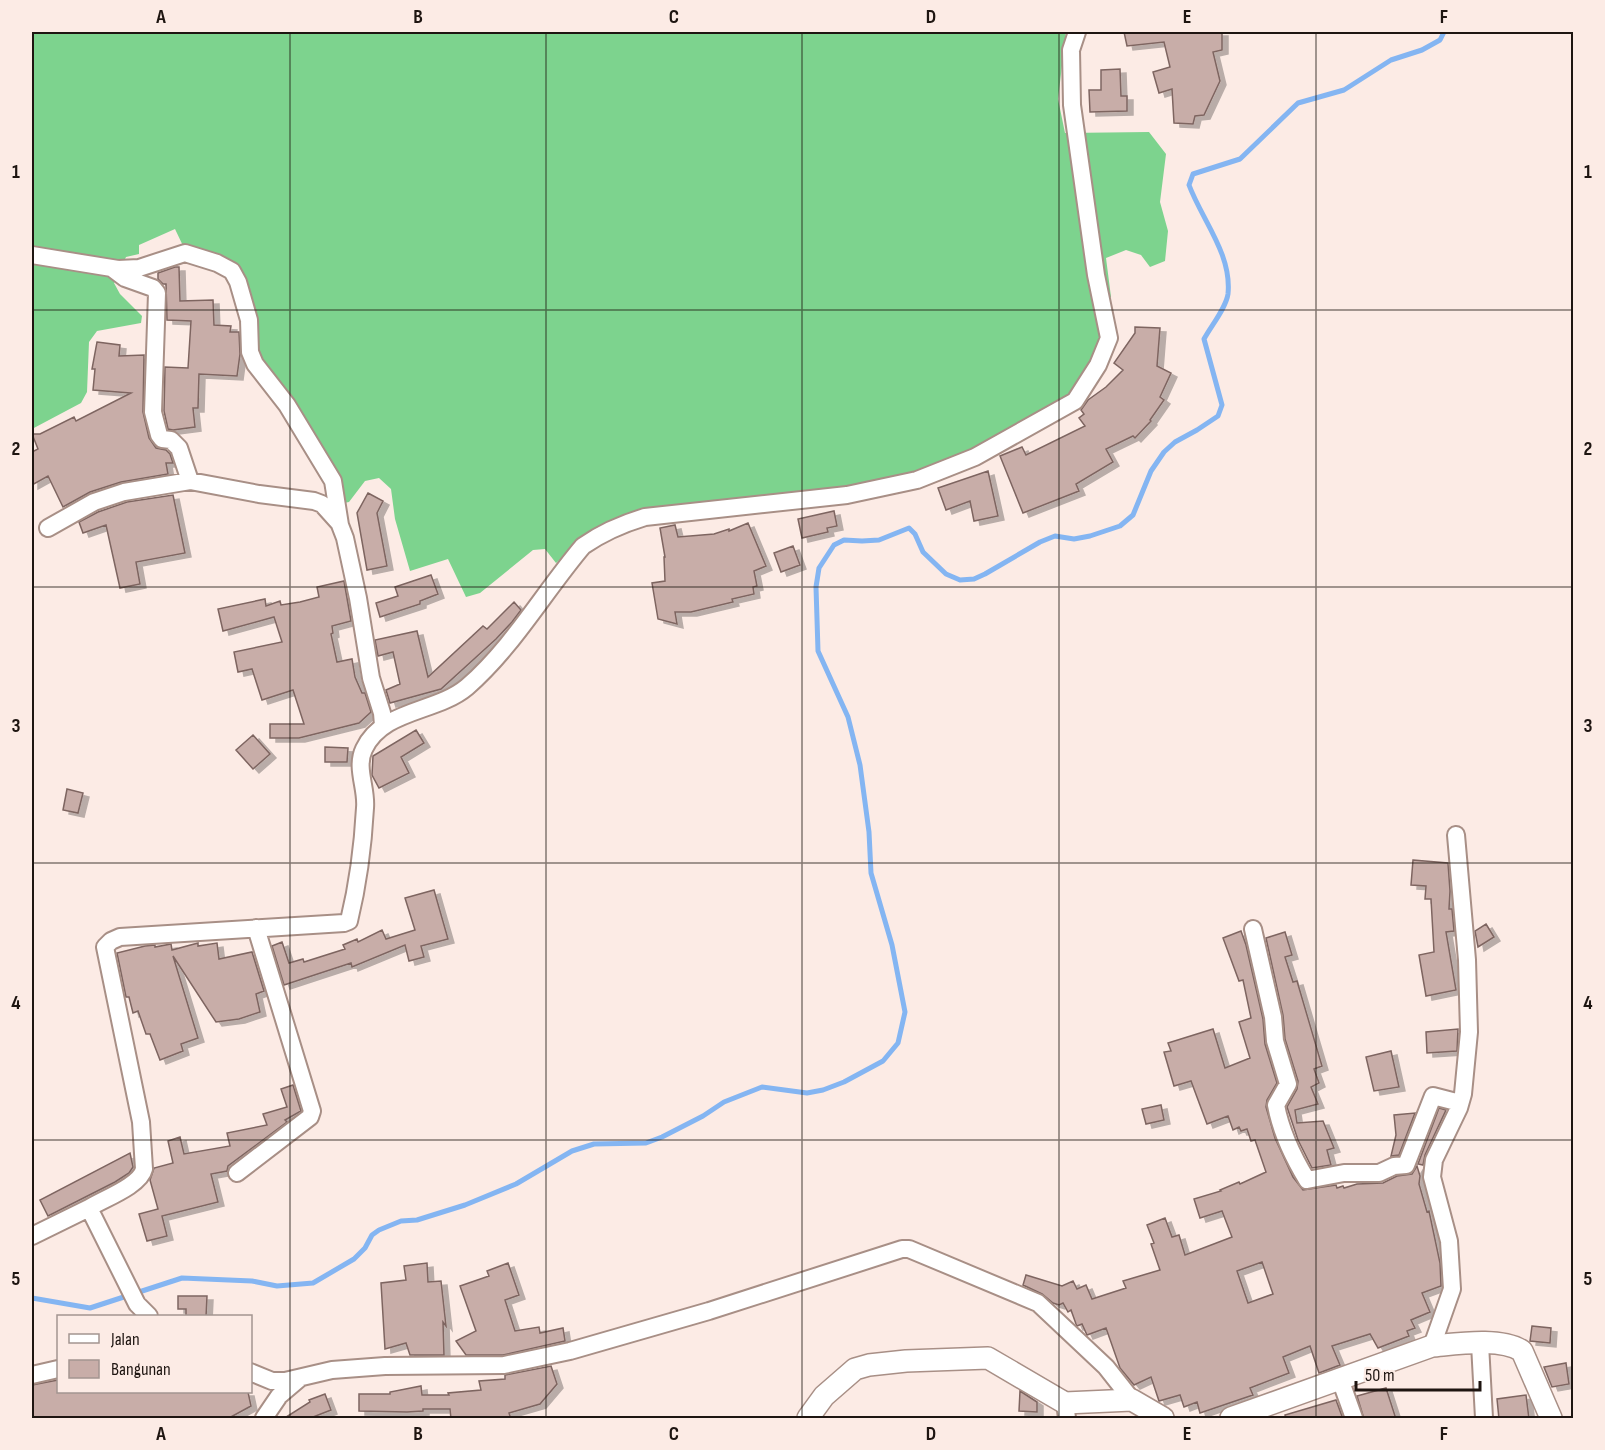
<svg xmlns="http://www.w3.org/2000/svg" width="1605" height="1450" font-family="'Sofia Sans Condensed',sans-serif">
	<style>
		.forest { fill: #7dd38e }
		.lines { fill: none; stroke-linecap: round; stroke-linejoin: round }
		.stream { stroke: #84b5f2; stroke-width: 5 }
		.building { fill: #c8ada8; stroke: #7e6561; stroke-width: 1.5; fill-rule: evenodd; filter: url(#shadow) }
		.minor-casing { stroke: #a88f86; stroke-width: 20 }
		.tertiary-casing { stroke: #a88f86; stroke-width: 24 }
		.minor { stroke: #fff; stroke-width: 16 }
		.tertiary { stroke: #fff; stroke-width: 21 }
		.grid { fill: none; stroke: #1e1511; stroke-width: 1.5; stroke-opacity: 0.55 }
		.neatline { fill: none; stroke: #1e1511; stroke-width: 2 }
		.grid-label { font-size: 20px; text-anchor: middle; font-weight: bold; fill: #1e1511 }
	</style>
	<defs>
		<filter id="shadow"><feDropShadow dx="6" dy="4" stdDeviation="0" flood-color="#0004"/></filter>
	</defs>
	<rect width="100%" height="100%" fill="#fcebe5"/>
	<!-- forest -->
	<path class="forest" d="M32,32H1066L1058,99L1065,133L1149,132L1166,154L1160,202L1168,231L1165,261L1150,267L1141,255L1126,250L1106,258L1111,297L1098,309L1102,336L1095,363L1072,398L1020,426L916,476L847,491L644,512L580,543L556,563L545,549L533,550L480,593L466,597L448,559L410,571L395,519L391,489L379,478L365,481L349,502L344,503L258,363L241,281L185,250L175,229L139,245V254L126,257L114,283L120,294L142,316L141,323L97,331L89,342L87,392L81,403L32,429Z"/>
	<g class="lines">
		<!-- stream -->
		<path class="stream" d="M32,1298L90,1308L182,1278L252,1281L277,1286L313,1283L354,1259L365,1248L372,1235L379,1230L401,1221L417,1220L465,1205L516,1184L572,1151L594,1144L646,1143L662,1137L703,1116L724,1102L762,1087L807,1093L823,1090L844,1082L883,1061L898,1043L905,1012L892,945L871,873L869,832L860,765L848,717L818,651L816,587L819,568L834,545L844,540L862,541L879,540L909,528L915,534L923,552L946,574L960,580L974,579L985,574L1040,542L1055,536L1074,539L1090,536L1120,526L1133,515L1151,471L1164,452L1175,442L1197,430L1218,416L1222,405L1204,339C1211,326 1226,308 1228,294C1232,254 1202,220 1189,185L1193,174L1240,159L1298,103L1344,90L1391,60L1422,50L1440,40L1444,32"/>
	</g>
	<!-- building -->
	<path class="building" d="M1124,32H1222V50L1213,52L1220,81L1204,115L1195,116L1193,124L1174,123L1172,89L1159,93L1153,72L1170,67L1164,42L1127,46Z
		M1120,69L1121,96H1127V111L1090,112L1089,90H1101V70Z
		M175,267H179L180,301L213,300L214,325L231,326L230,332H239L240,354L237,376L199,374L198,408H193L195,427L173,430L168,429L164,411L165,367L188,368L191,321L167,320L166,284H163L158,279V273Z
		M1135,327L1160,328L1157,366L1171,373L1160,397L1164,400L1150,420L1151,421L1135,438L1133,436L1106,449L1113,462L1076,484L1079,491L1023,513L1000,456L1022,447L1026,455L1085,426L1079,418L1084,414L1081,410L1088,400L1106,387L1123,370L1114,363L1135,333Z
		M97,342L120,345L119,356L144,355L143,412L149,438L156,448L166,450L170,454L173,463H166L168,474L121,482L90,492L63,507L48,476L32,485V452L38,449L32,434H40L74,417L76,421L131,393L93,390L95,369H92Z
		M988,471L998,516L974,521L970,501L946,510L938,488Z
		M368,493L383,501L377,513L387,566L367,570L357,513Z
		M173,495L185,553L136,562L140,584L120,588L106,525L83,533L79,522L98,512L127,502Z
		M834,511L837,526L827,528L828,532L802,538L798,519Z
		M748,523L766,566L754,571L757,586L753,587L754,594L732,599L733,602L691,612H675L677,624L658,619L652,583L665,581L664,557H665L660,528L675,525L678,537L714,534L729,529V531Z
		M793,546L800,565L781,572L774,553Z
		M431,575L438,594L420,601V604L380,617L376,603L398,596L395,587Z
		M344,581L351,621L332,626L333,633L331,634L337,662L352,659L355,677L362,693H365L371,712L359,723L299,738H270V724H304L293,690L262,700L252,669L238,672L234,652L282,642L274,617L223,631L218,609L265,599L266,606L280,601L281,605L300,602L319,597L317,587Z
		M514,602L521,610L512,622L496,639L441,689L390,703L386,690L400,684L393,652L378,656L375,640L417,631L428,677L483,626L487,629Z
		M416,730L424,743L401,757L409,773L379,788L372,775L373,756Z
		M253,735L270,754L253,769L236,750Z
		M325,747L348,748L347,762H325Z
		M67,789L83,793L78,813L63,810Z
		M1413,860L1448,863L1450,891L1449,909H1452L1454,931L1446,932L1456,990L1426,996L1419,955L1434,952L1431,899H1425L1426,886L1411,885Z
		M434,890L448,939L421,946L424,957L409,961L405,945L352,967L351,963L284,985L272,946L282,942L289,963L303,959L304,962L345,949L343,945L357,939L358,942L382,930L386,939L415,930L405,898Z
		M1486,924L1494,937L1478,947L1475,931Z
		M1241,931L1246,945L1263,1019L1265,1044L1277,1083L1267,1100L1266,1107L1275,1138L1293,1177L1303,1190L1336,1185L1337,1188L1343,1186L1344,1188L1357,1184L1383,1183L1397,1176L1412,1174L1417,1166L1420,1176L1419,1184L1427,1212L1429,1211L1440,1263L1441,1286L1422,1293L1430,1312L1411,1320L1415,1328L1407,1331L1409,1336L1378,1348L1370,1334L1332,1346L1340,1365L1319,1373L1310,1346L1283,1357L1289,1373L1250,1388L1253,1395L1200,1413L1197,1402L1184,1407L1180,1395L1159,1401L1151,1377L1134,1385L1120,1368L1106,1328L1087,1335L1082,1324L1077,1326L1076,1324L1071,1310L1068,1312L1063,1303L1059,1305L1053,1303L1042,1294L1023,1285L1026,1275L1062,1286L1073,1281L1077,1289L1086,1285L1092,1299L1126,1288L1123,1281L1160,1270L1151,1244L1154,1243L1147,1225L1165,1218L1172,1237L1179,1235L1185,1255L1232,1237L1222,1211L1200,1218L1194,1199L1221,1191L1220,1190L1239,1182L1240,1184L1266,1172L1255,1140L1251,1141L1247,1129L1241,1131L1239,1127L1233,1130L1228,1116L1207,1124L1191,1081L1174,1086L1164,1052L1171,1051L1168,1043L1213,1029L1225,1068L1250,1058L1239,1022L1251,1018L1243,980L1239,981L1223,938ZM1262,1262L1273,1294L1248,1303L1237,1271Z
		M1285,932L1292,955L1285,957L1293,982L1297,981L1322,1066L1314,1069L1319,1083L1311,1087L1318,1104L1295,1110L1297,1123L1323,1121L1334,1148L1327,1150L1331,1165L1312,1168L1298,1140L1287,1107L1297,1089L1298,1081L1285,1039L1283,1015L1266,938Z
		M198,943V946L217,943L219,959L252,952L264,991L256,994L260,1012L239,1019L216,1022L173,956L198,1038L181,1044L183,1051L160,1060L150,1034H146L138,1011L133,1013L129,997H126L117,953L145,946L155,945V947L171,944L172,950Z
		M1458,1029L1457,1051L1427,1053L1426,1032Z
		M1391,1051L1399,1087L1374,1091L1366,1057Z
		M293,1085L301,1111L285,1120L287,1122L228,1166L227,1171L211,1174L218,1202L162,1216L167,1236L147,1241L139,1214L158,1209L150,1180L154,1168L173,1163L168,1141L180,1137L184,1154L230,1146L227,1133L267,1125L263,1114L287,1107L281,1089Z
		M1161,1105L1164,1120L1146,1124L1142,1109Z
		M1439,1108L1446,1110L1425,1155L1423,1165L1418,1164Z
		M1415,1113L1399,1155L1391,1156L1396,1135L1394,1115Z
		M130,1153L133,1167L129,1173L115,1182L48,1216L40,1200Z
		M427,1263L428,1282L441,1281L446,1326L443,1322L444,1355H410L406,1343L385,1349L381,1283L406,1280L404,1266Z
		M508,1263L519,1295L505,1300L515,1331L539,1327L540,1333L563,1328L565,1341L503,1355H466L456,1341L476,1331L460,1286L489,1276L487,1271Z
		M178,1296H207L206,1317H186V1309H178Z
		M1532,1326L1551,1328L1550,1343L1530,1341Z
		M1566,1363L1569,1384L1552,1387L1544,1367Z
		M551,1366L557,1384L540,1404L509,1413L511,1419H451L450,1409H423V1411L407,1412L359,1411V1394H390V1392L421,1386L422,1395H449L448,1393L481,1390L479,1381L505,1379V1375Z
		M58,1380V1392H248L251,1406L229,1418L32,1419V1385Z
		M1386,1388L1396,1419H1364L1357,1396Z
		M1020,1391L1037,1402V1412L1019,1411Z
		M325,1394L331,1410L308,1419H283L310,1402L309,1400Z
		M1526,1395L1529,1419H1499L1497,1399Z
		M1336,1400L1343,1419H1286L1285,1415Z"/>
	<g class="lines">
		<defs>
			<path id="minor" d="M32,255L118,269L139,268L185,253L217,263L232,271L238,282L249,320L250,352L255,364L287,405L333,481L340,525L345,538L358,598L371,678L382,713L383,725
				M113,269L125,278L153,288L157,293L153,412L159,435L162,439L171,440L179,448L190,481
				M48,528L94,502L124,492L190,481L259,494L314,501L322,504L340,524
				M1253,929L1273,1017L1275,1041L1288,1084L1276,1105C1281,1132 1293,1157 1307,1180L1344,1173H1379L1394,1166L1406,1165L1433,1096L1460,1103
				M237,1173L310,1117L312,1111L256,928
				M32,1236L89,1208
				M149,1316L137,1304L89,1208C103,1199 140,1186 144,1169L141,1122L105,947L111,941L120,937L344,923L349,921C358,884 363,845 365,808C367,788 355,768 364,749C383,709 436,713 467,687C513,647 544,592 583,546C603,532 622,524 645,517L847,495L917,480L975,457L1075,401L1098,365L1109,338L1096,275L1072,105L1071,50L1077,32
				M1480,1344L1484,1418
				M1432,1346L1452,1289L1449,1241L1432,1177L1434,1160L1459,1108L1463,1094L1469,1032L1467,960L1456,835
				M250,1372L272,1381H285L332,1370L385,1366L504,1365L570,1351L709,1311L902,1249H909L1038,1303L1106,1367L1132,1400
				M32,1375L58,1369
				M1340,1379L1354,1418
				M1065,1403L1067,1418
				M264,1418L279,1396L299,1379"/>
			<path id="tertiary" d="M808,1418L824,1396L855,1369L869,1365L906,1361L988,1358L1065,1403L1132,1400L1163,1418
				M1231,1418L1432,1346C1456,1344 1501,1337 1522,1351L1551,1418"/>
		</defs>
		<!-- minor casing -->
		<use href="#minor" class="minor-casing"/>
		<!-- tertiary casing -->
		<use href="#tertiary" class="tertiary-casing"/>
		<!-- minor -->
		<use href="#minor" class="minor"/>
		<!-- tertiary -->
		<use href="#tertiary" class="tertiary"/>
	</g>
	<!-- grid -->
	<path class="grid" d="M290,32V1418M546,32V1418M802,32V1418M1059,32V1418M1316,32V1418M32,310H1574M32,587H1574M32,863H1574M32,1140H1574"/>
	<!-- border -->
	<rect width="1605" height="1450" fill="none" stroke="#fcebe5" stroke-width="66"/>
	<!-- legend -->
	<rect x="57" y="1315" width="195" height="78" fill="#fcebe5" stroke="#a39590" stroke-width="1.5"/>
	<rect x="69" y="1334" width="30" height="9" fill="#ffffff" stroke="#a39590" stroke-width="1.5"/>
	<text x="111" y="1345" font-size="18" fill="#1e1511">Jalan</text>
	<rect x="69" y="1360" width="30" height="18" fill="#c8ada8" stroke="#a39590" stroke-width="1.5"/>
	<text x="111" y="1375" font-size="18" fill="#1e1511">Bangunan</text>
	<!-- scale -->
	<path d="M1356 1381v9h124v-9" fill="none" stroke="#1e1511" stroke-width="3"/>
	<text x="1365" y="1381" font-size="18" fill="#1e1511" stroke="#fcebe5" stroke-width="4.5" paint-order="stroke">50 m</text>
	<rect x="33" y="33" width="1539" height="1384" class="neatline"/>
	<g class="grid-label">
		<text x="161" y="23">A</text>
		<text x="418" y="23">B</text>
		<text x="674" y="23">C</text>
		<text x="931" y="23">D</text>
		<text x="1187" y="23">E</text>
		<text x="1444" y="23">F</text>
		<text x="16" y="178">1</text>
		<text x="1588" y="178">1</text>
		<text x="16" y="455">2</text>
		<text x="1588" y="455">2</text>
		<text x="16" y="732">3</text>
		<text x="1588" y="732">3</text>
		<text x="16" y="1009">4</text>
		<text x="1588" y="1009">4</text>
		<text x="16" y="1285">5</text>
		<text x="1588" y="1285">5</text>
		<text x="161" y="1440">A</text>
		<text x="418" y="1440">B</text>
		<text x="674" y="1440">C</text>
		<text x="931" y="1440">D</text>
		<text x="1187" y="1440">E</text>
		<text x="1444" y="1440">F</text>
	</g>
</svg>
